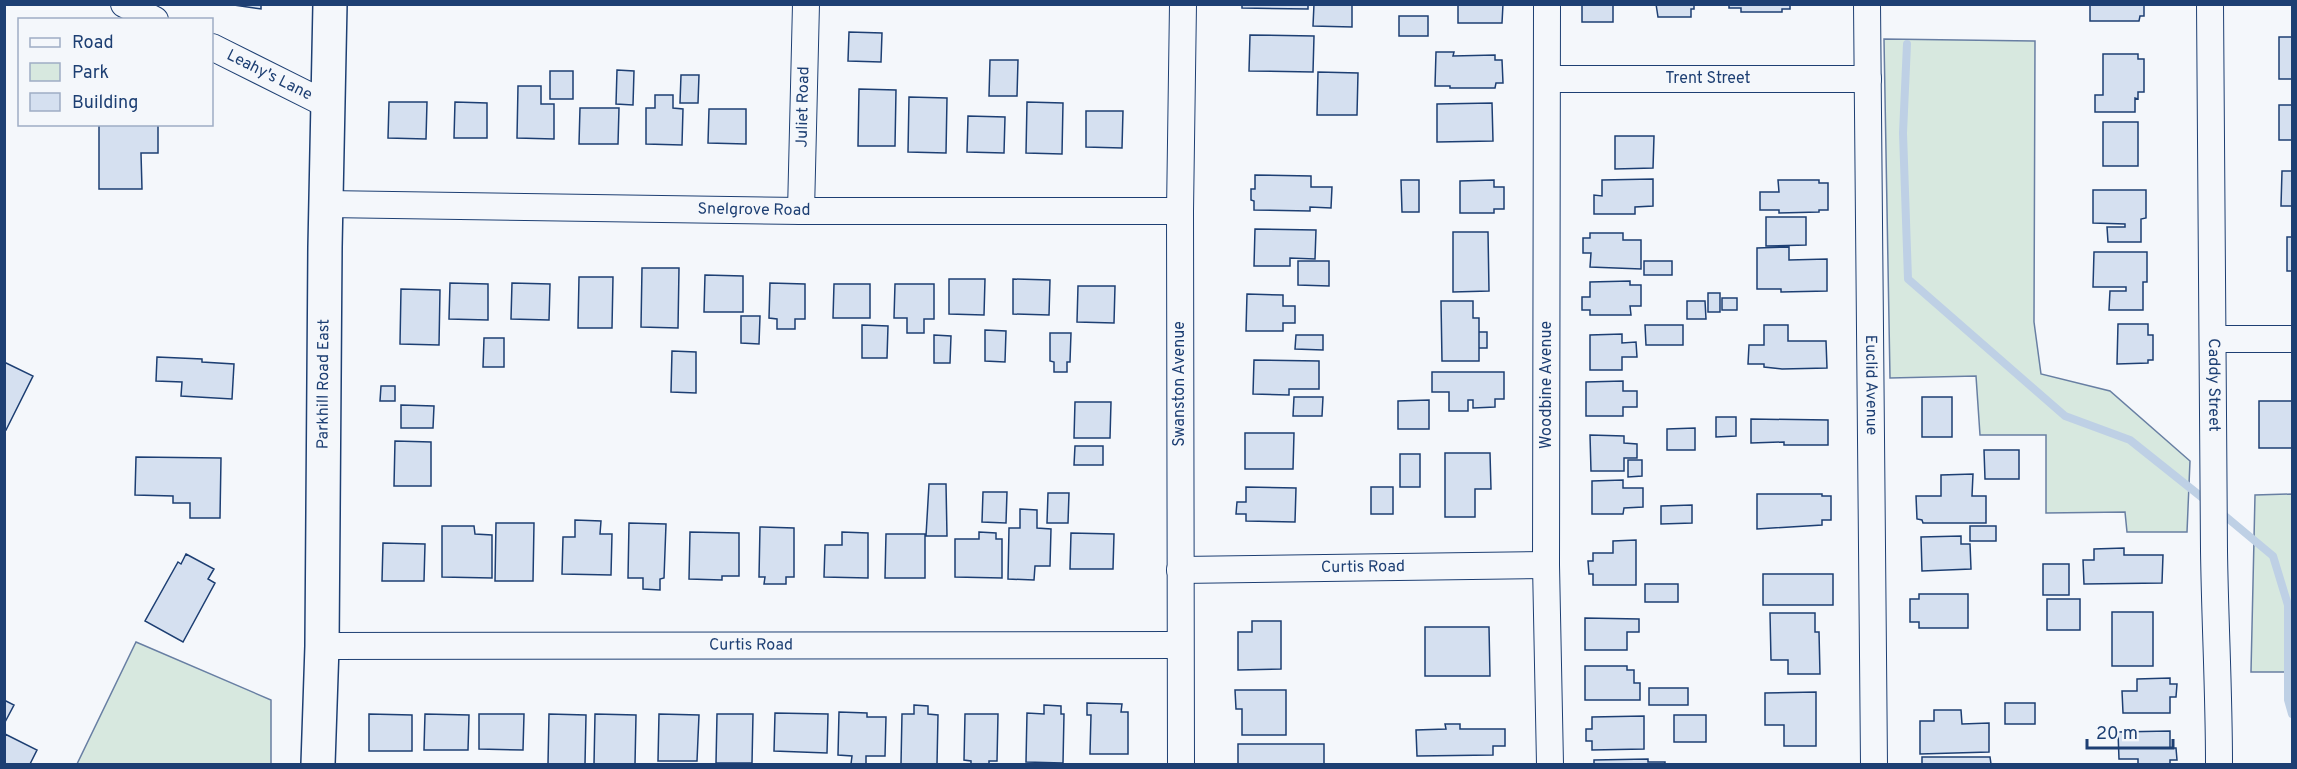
<svg xmlns="http://www.w3.org/2000/svg" width="2297" height="769" font-family="Overpass,sans-serif">
	<style>
		.green { fill: #d7e8df; stroke: #687fa3; stroke-width: 1.5 }
		.lines { fill: none; stroke-linecap: round; stroke-linejoin: round }
		.stream { stroke: #bed0e5; stroke-width: 8 }
		.building { fill: #d5e0f0; stroke: #1d3f73; stroke-width: 1.5 }
		.minor-casing { stroke: #1d3f73; stroke-width: 28 }
		.secondary-casing { stroke: #1d3f73; stroke-width: 36 }
		.minor { stroke: #f4f7fb; stroke-width: 26 }
		.secondary { stroke: #f4f7fb; stroke-width: 33 }
		.labels { text-anchor: middle; dominant-baseline: central; stroke-width: 4.5; stroke-linejoin: round; paint-order: stroke }
		.street-label { font-size: 16px; fill: #1d3f73; stroke: #f4f7fb }
	</style>
	<rect width="100%" height="100%" fill="#f4f7fb"/>
	<!-- green -->
	<path class="green" d="M1884,39L2035,41L2034,322L2041,374L2110,391L2190,461L2187,532H2127L2125,512L2046,513V435H1980L1976,376L1890,378Z
		M2292,494V672H2251L2255,495Z
		M136,642L271,700V764H77Z"/>
	<g class="lines">
		<!-- stream -->
		<path class="stream" d="M1907,44L1903,133L1908,279L2065,416L2130,440L2209,503
			M2219,511L2273,556L2288,605V700L2292,714"/>
	</g>
	<!-- building -->
	<path class="building" d="M227,4H261V9Z
		M1242,4H1308V9L1242,8Z
		M1314,4H1352V27L1313,26Z
		M1458,4H1503L1502,23H1458Z
		M1582,4H1613V22H1582Z
		M1656,4H1694V9H1691V17H1658Z
		M1729,4H1790V9H1782V12H1741V8H1729Z
		M2090,4H2144V16H2140L2139,21H2090Z
		M1399,16H1428V36H1399Z
		M849,32L882,33L881,62L848,61Z
		M1250,35L1314,36L1313,72L1249,71Z
		M2279,37H2292V79H2279Z
		M1436,52H1454L1453,56L1495,55V60H1502L1503,83H1496L1495,88H1450V86H1435Z
		M2103,54H2138V59H2144V92H2138V99L2135,98V112H2095V95H2103Z
		M990,60H1018L1017,96H989Z
		M617,70L634,71L633,105L616,104Z
		M550,71H573V99H550Z
		M1318,72L1358,73L1357,115H1317Z
		M681,75H699L698,103H680Z
		M518,86H541V104H554V139L517,138Z
		M859,89L896,90L895,146H858Z
		M655,95H673V108L683,109L682,145L646,144V108H655Z
		M909,97L947,98L946,153L908,152Z
		M389,102H427L426,139L388,138Z
		M455,102L487,103V138H454Z
		M1027,102L1063,103L1062,154L1026,153Z
		M1492,103L1493,141L1437,142V104Z
		M2279,105H2292V140H2279Z
		M580,108H619L618,144H579Z
		M709,109H746V144L708,143Z
		M1086,111H1123L1122,148L1086,147Z
		M968,116L1005,117L1004,153L967,152Z
		M2103,122H2138V166H2103Z
		M99,124H158V153H141L142,189H99Z
		M1615,136H1654L1653,168L1615,169Z
		M2282,171H2292V206H2281Z
		M1255,175L1311,176V187H1332L1331,208L1310,207V211L1254,210V201L1251,200V189H1255Z
		M1653,179V206L1635,207V214H1594V195L1602,196V180Z
		M1401,180H1419V212H1402Z
		M1494,180V187H1504V209H1494V213H1460V181Z
		M1778,180H1819V183H1828V210H1819V212L1779,213V210H1760V192H1779Z
		M2093,190H2146V218L2141,219V242H2108L2107,227H2125V224L2093,223Z
		M1766,217H1806V245L1766,246Z
		M1255,229L1316,230L1315,259L1290,258V266H1254Z
		M1453,232H1488L1489,291L1453,292Z
		M1590,233H1623V240H1641V269L1590,267L1591,253H1583V238H1590Z
		M2287,237H2292V271H2287Z
		M1789,247V260L1827,259V291L1781,292V289H1757V248Z
		M2094,252H2147V282H2143V310H2109L2110,291H2126V287H2093Z
		M1298,261H1329V286L1298,285Z
		M1644,261H1672V275H1644Z
		M642,268H679L678,328L641,327Z
		M705,275L743,276V312H704Z
		M579,277H613L612,328H578Z
		M949,279H985L984,315L949,314Z
		M1013,279L1050,280L1049,315L1013,314Z
		M1630,281V285H1641V306H1630L1631,315H1590V310H1582V297H1590V282Z
		M450,283L488,284V320L449,319Z
		M512,283L550,284L549,320L511,319Z
		M770,283L805,284V319H795V329H777V319L769,318Z
		M834,284H870V318H833Z
		M895,284H934V319H924V333H907V318H894Z
		M1078,286H1115L1114,323L1077,322Z
		M401,289L440,290L439,345L400,344Z
		M1708,293H1720V312H1708Z
		M1247,294L1283,295V306H1295V323H1283V331H1246Z
		M1722,298H1737V310H1722Z
		M1441,301H1473V318H1479V361H1442Z
		M1687,301H1705L1706,319H1687Z
		M741,316H760L759,344L741,343Z
		M2118,324H2148V335H2153V360H2148V363L2117,364Z
		M862,325L888,326L887,358H862Z
		M1645,325H1683V345H1646Z
		M1764,325H1788V341H1826L1827,368L1782,369L1764,367V364H1748L1749,345H1764Z
		M985,330L1006,331L1005,362L985,361Z
		M1479,332H1487V348H1479Z
		M1050,333H1071L1070,362H1067V372H1054V362L1050,361Z
		M1622,334V343L1636,342L1637,357H1622V370H1590V335Z
		M934,335L951,336L950,363H934Z
		M1296,335H1323V350L1295,349Z
		M484,338H504V367H483Z
		M672,351L696,352V393L671,392Z
		M157,357L202,359V362L234,364L232,399L181,396L182,382L156,381Z
		M1254,360L1319,361V389H1289V395L1253,394Z
		M4,362L33,376L6,430L4,429Z
		M1432,372H1504V399H1495V407L1473,408V400H1468V411H1449V392H1432Z
		M1623,381V391H1637V407H1623V416H1586V382Z
		M381,386H395V401H380Z
		M1294,397H1323L1322,416H1293Z
		M1922,397H1952V437H1922Z
		M1429,400V429H1398V401Z
		M2259,401H2292V448H2259Z
		M1075,402H1111L1110,438H1074Z
		M401,405L434,406L433,428H401Z
		M1716,417H1736V436L1716,437Z
		M1751,419L1828,420V445H1784V442L1751,443Z
		M1695,428V450H1667V429Z
		M1245,433H1294L1293,469H1245Z
		M1590,435L1624,436V443L1637,444V458H1624V471H1591Z
		M395,441L431,442V486H394Z
		M1075,446H1103V465H1074Z
		M1984,450H2019V479H1985Z
		M1445,453H1490L1491,489H1475V517H1445Z
		M1400,454H1420V487H1400Z
		M136,457L221,458L220,518H190V503H173V496L135,495Z
		M1628,460H1642V476L1628,477Z
		M1973,474L1972,496H1986V523H1923L1922,520L1917,519L1916,496H1941V475Z
		M1623,480V488H1643V507L1624,508L1623,514H1592V481Z
		M929,484H946L947,536H926Z
		M1246,487L1296,488L1295,522L1246,521V514H1236L1237,502H1246Z
		M1371,487H1393V514H1371Z
		M983,492H1007L1006,523L982,522Z
		M1048,493H1069L1068,523H1047Z
		M1757,494H1822V496H1831V520H1822V525L1757,529Z
		M1692,505V523L1661,524V506Z
		M1020,509L1037,510V528L1051,529L1050,566H1035L1034,580L1008,579L1009,528H1020Z
		M575,520L601,521L600,534H612L611,575L562,574L563,537H575Z
		M496,523H534L533,581H495Z
		M629,523L666,524L664,578L660,579V590L643,589V578H628Z
		M442,526H474L475,534L492,535V578L442,577Z
		M1970,526H1996V541H1970Z
		M760,527L794,528V577H786V584H764L765,577H759Z
		M690,532L739,533V576H722V580L689,579Z
		M842,532L868,533V578L824,577L825,545H842Z
		M979,532L996,533V539H1002V578L955,577V539H979Z
		M1071,533L1114,534L1113,569H1070Z
		M886,534H925V578H885Z
		M1961,536V544H1970L1971,569L1922,571L1921,537Z
		M1636,540V585H1593V574H1589L1588,561H1593V553H1613V541Z
		M383,543L425,544L424,581H382Z
		M2124,548V555H2163L2162,583L2084,584L2083,560H2094V549Z
		M186,554L214,569L208,579L215,583L183,642L145,621L178,562L181,564Z
		M2043,564H2069V595H2043Z
		M1763,574H1833V605H1763Z
		M1645,584H1678V602H1645Z
		M1919,594H1968V628H1919V622H1910V599H1919Z
		M2047,599H2080V630H2047Z
		M2112,612H2153V666H2112Z
		M1770,613H1815V632H1819L1820,674H1788V660H1771Z
		M1585,618L1639,619V632H1627V650H1585Z
		M1252,621H1281V669L1238,670V632H1252Z
		M1425,627H1489L1490,676H1425Z
		M1585,666H1627V670H1634V683H1640V700H1585Z
		M2170,678V684H2177L2176,697H2170V713H2123L2122,691H2137V679Z
		M1649,688H1688V705H1649Z
		M1235,690H1286V735H1242V709H1236Z
		M1816,692V746H1784V725H1765V693Z
		M4,700L14,705L4,724Z
		M1087,703L1122,704L1121,712H1128V754H1090L1091,715H1087Z
		M2005,703H2035V724H2005Z
		M914,705L928,706V714L938,715L937,764H901L902,714H914Z
		M1044,705L1061,706V714H1064L1063,763L1026,762L1027,713L1044,714Z
		M1934,710H1961L1962,724L1989,723V752L1920,754V721H1934Z
		M839,712L867,713V717H886L885,756H866V764H851L852,756L838,755Z
		M775,713L828,714L827,753L774,751Z
		M369,714L412,715V751H369Z
		M425,714L469,715L468,750H424Z
		M479,714H524L523,750L479,749Z
		M549,714L586,715L585,764H548Z
		M595,714L636,715L635,764H594Z
		M659,714L699,715L697,761H658Z
		M717,714H753L752,763H716Z
		M965,714H998L997,761H989V764H971V761L964,760Z
		M1674,715H1706V742H1674Z
		M1644,716V749L1592,750V741H1586V729H1592V717Z
		M1445,724H1460V729H1505V746H1493V755L1417,756L1416,730L1446,729Z
		M2170,731V748H2176L2177,760H2170V764H2138V759H2119L2118,732Z
		M5,734L37,750L30,764H4Z
		M1238,744H1324V764H1238Z
		M1922,757H1990L1991,764H1922Z
		M1648,759V762H1665V764H1594V760Z"/>
	<g class="lines">
		<defs>
			<g id="minor">
				<path d="M124,4L155,20"/>
				<path d="M1547,4L1546,565L1550,764"/>
				<path id="s1" d="M1867,4L1874,764"/>
				<path id="s2" d="M2210,4C2213,187 2213,369 2214,551C2215,622 2219,693 2219,764"/>
				<path id="s3" d="M212,47L328,105"/>
				<path id="s4" d="M1548,79H1868"/>
				<path id="s5" d="M326,204L801,211H1180"/>
				<path id="s6" d="M801,211L806,4"/>
				<path d="M2215,339H2292"/>
				<path id="s7" d="M1180,570L1546,565"/>
				<path id="s8" d="M322,646L1180,645"/>
				<path d="M1181,764L1180,211L1183,4"/>
			</g>
			<g id="secondary">
				<path id="s9" d="M318,764L322,646L325,247L330,4"/>
			</g>
		</defs>
		<!-- minor casing -->
		<use href="#minor" class="minor-casing"/>
		<!-- secondary casing -->
		<use href="#secondary" class="secondary-casing"/>
		<!-- minor -->
		<use href="#minor" class="minor"/>
		<!-- secondary -->
		<use href="#secondary" class="secondary"/>
	</g>
	<g class="labels">
		<!-- street labels -->
		<g class="street-label">
			<text stroke="none"><textPath href="#s3" startOffset="64">Leahy's Lane</textPath></text>
			<text stroke="none"><textPath href="#s4" startOffset="160">Trent Street</textPath></text>
			<text stroke="none"><textPath href="#s6" startOffset="104">Juliet Road</textPath></text>
			<text stroke="none"><textPath href="#s5" startOffset="428">Snelgrove Road</textPath></text>
			<text stroke="none"><textPath href="#s9" startOffset="380">Parkhill Road East</textPath></text>
			<text transform="translate(1180 384) rotate(-90)">Swanston Avenue</text>
			<text transform="translate(1547 385) rotate(-90)">Woodbine Avenue</text>
			<text stroke="none"><textPath href="#s1" startOffset="381">Euclid Avenue</textPath></text>
			<text stroke="none"><textPath href="#s2" startOffset="381">Caddy Street</textPath></text>
			<text stroke="none"><textPath href="#s7" startOffset="183">Curtis Road</textPath></text>
			<text stroke="none"><textPath href="#s8" startOffset="429">Curtis Road</textPath></text>
		</g>
	</g>
	<!-- border -->
	<rect width="2297" height="769" fill="none" stroke="#1d3f73" stroke-width="12"/>
	<!-- legend -->
	<rect x="18" y="18" width="195" height="108" fill="#f4f7fb" stroke="#9eadc5" stroke-width="1.5"/>
	<rect x="30" y="38" width="30" height="9" fill="#f4f7fb" stroke="#9eadc5" stroke-width="1.5"/>
	<text x="72" y="48" font-size="18" fill="#1d3f73">Road</text>
	<rect x="30" y="63" width="30" height="18" fill="#d7e8df" stroke="#9eadc5" stroke-width="1.5"/>
	<text x="72" y="78" font-size="18" fill="#1d3f73">Park</text>
	<rect x="30" y="93" width="30" height="18" fill="#d5e0f0" stroke="#9eadc5" stroke-width="1.5"/>
	<text x="72" y="108" font-size="18" fill="#1d3f73">Building</text>
	<!-- scale -->
	<path d="M2087 739v9h86v-9" fill="none" stroke="#1d3f73" stroke-width="3"/>
	<text x="2096" y="739" font-size="18" fill="#1d3f73" stroke="#f4f7fb" stroke-width="4.5" paint-order="stroke">20 m</text>
</svg>
